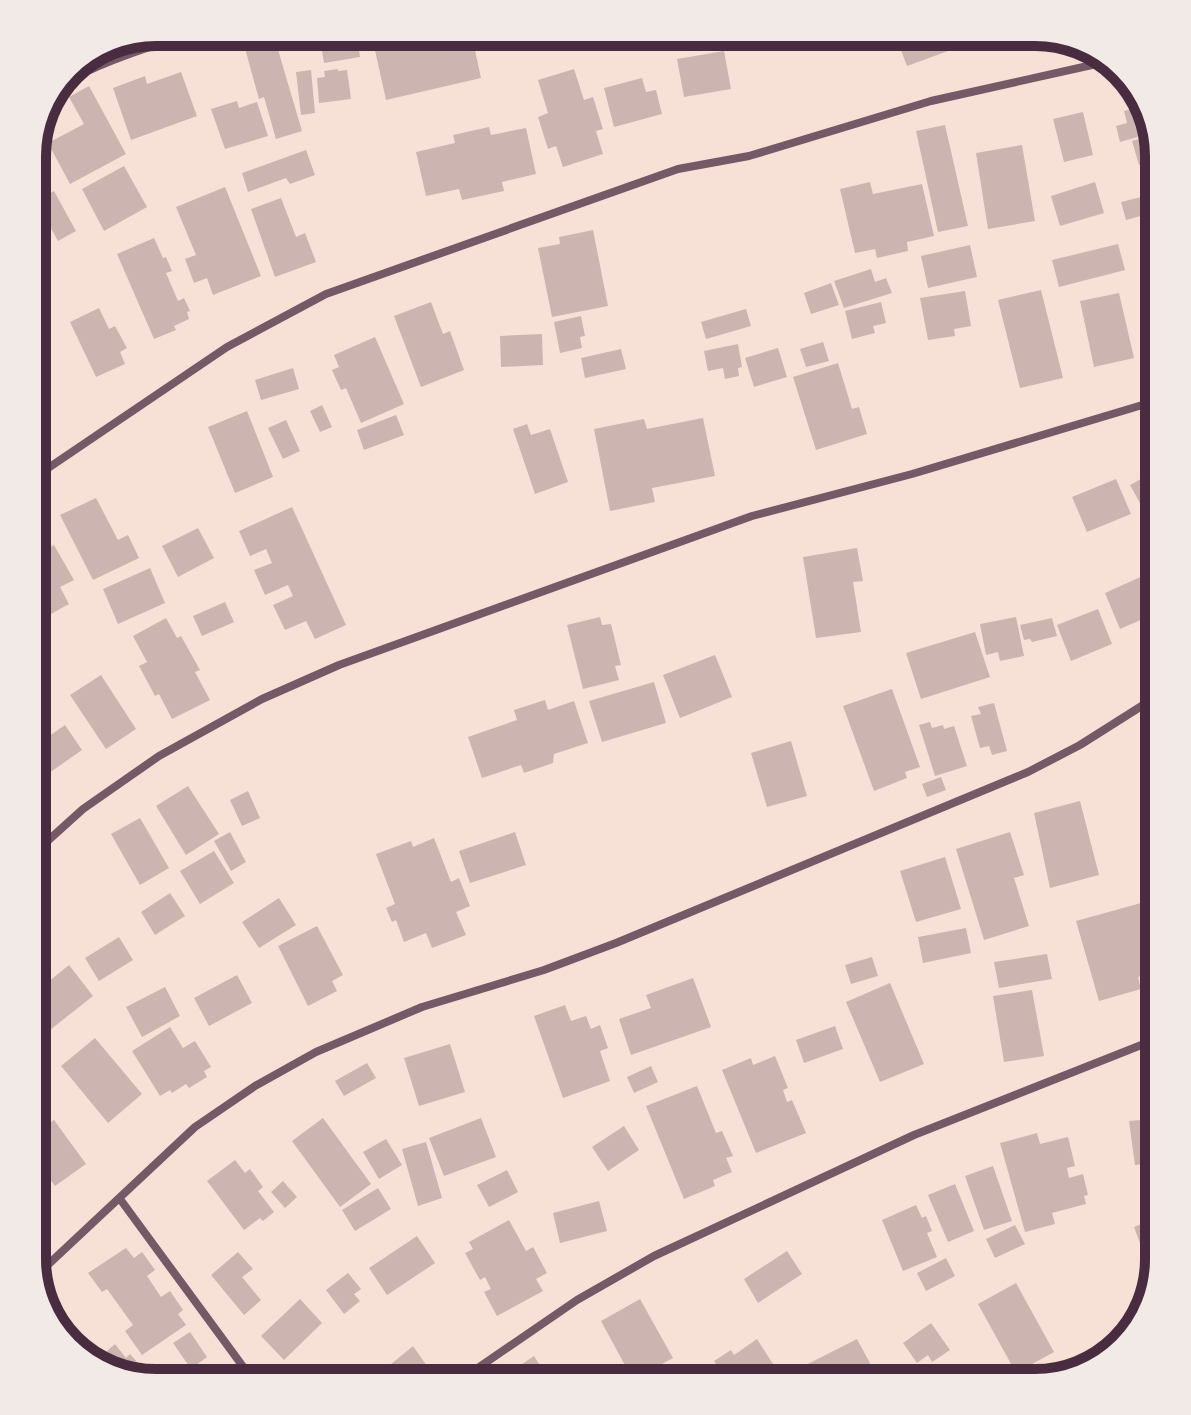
<svg xmlns="http://www.w3.org/2000/svg" width="1191" height="1415" font-family="'Source Sans 3',sans-serif">
	<style>
		.building { fill: #ccb4b1 }
		.lines { fill: none; stroke-linecap: round; stroke-linejoin: round }
		.minor { stroke: #755966; stroke-width: 8 }
		.rim { fill: none; stroke: #4a2c40; stroke-width: 10 }
	</style>
	<rect width="100%" height="100%" fill="#f7e1d7"/>
	<!-- building -->
	<path class="building" d="M319,32H356L360,57L324,63Z
		M371,32H471L481,78L386,100Z
		M894,32H941L948,51L907,66Z
		M969,32H1012L1013,33L974,46Z
		M274,36L302,131L276,139L264,97L259,99L244,45Z
		M724,51L731,89L684,97L677,59Z
		M338,69V71L347,70L351,99L319,103L317,78L325,77L324,71Z
		M574,69L584,100L593,97L603,129L596,131L603,154L563,167L556,146L548,149L538,117L548,113L538,80Z
		M311,70L315,113L301,115L296,72Z
		M181,72L197,116L131,140L113,88L145,76L147,84Z
		M642,78L646,92L656,90L662,114L614,127L604,88Z
		M89,86L126,154L70,184L48,143L84,124L69,97Z
		M237,101L239,108L257,102L268,136L225,149L211,109Z
		M1144,106L1152,133L1120,142L1116,126L1127,123L1124,111Z
		M1083,112L1093,155L1064,162L1053,119Z
		M945,125L968,226L938,232L916,131Z
		M489,127L491,135L526,128L536,174L502,182L504,191L462,200L459,189L426,196L416,152L455,143L453,135Z
		M1153,135L1159,159L1139,165L1132,141Z
		M1022,145L1035,221L988,229L976,153Z
		M306,150L315,175L290,184L286,178L248,192L242,173Z
		M124,166L147,207L104,231L82,189Z
		M870,182L873,194L922,184L934,236L907,242L908,251L877,258L875,249L855,253L840,189Z
		M1095,182L1104,213L1060,226L1051,196Z
		M225,187L261,276L213,295L207,278L194,283L185,259L196,255L176,207Z
		M54,191L76,231L58,241L36,201Z
		M1150,195L1155,212L1126,220L1121,202Z
		M281,198L296,237L305,233L316,262L275,277L251,209Z
		M593,230L608,306L552,317L538,248L560,244L559,237Z
		M154,238L163,258L166,257L172,271L166,273L178,301L184,298L190,311L187,312L189,319L174,326L176,330L154,339L117,254Z
		M1118,244L1125,270L1059,287L1052,260Z
		M970,245L977,277L928,288L921,256Z
		M871,269L875,282L886,278L892,293L844,308L834,281Z
		M831,283L839,305L811,314L804,293Z
		M1041,290L1063,378L1020,388L998,300Z
		M965,291L971,326L954,329L955,336L928,340L920,298Z
		M1119,293L1134,358L1094,367L1080,301Z
		M431,302L443,334L450,331L464,370L421,387L394,316Z
		M881,302L886,323L873,326L875,333L852,339L845,311Z
		M99,308L109,329L115,326L127,348L120,352L125,364L96,377L70,322Z
		M746,309L751,326L706,339L701,322Z
		M581,316L585,336L580,337L582,348L560,353L554,322Z
		M542,334L543,365L501,367L500,336Z
		M375,337L404,404L361,423L346,388L341,390L332,370L339,367L334,355Z
		M823,342L829,361L806,367L800,349Z
		M738,344L742,367L738,368L739,376L725,379L723,368L708,371L704,351Z
		M778,348L787,377L754,387L745,358Z
		M621,349L626,369L585,378L581,358Z
		M838,363L852,409L859,407L867,434L816,450L793,377Z
		M293,368L299,389L261,400L255,380Z
		M322,405L332,427L320,432L310,411Z
		M247,411L273,477L235,493L208,427Z
		M396,415L404,435L364,450L357,430Z
		M703,418L715,476L652,488L655,502L610,511L594,429L644,419L647,429Z
		M286,420L300,451L283,459L268,428Z
		M527,424L531,435L550,429L568,482L535,494L513,429Z
		M1159,469V510L1147,516L1130,485Z
		M1116,479L1131,514L1087,532L1072,497Z
		M96,498L118,540L128,535L139,558L93,580L60,515Z
		M292,507L346,625L315,639L306,621L285,630L273,605L293,596L288,585L265,595L254,570L272,563L266,549L250,556L239,531Z
		M198,528L214,558L178,577L162,546Z
		M34,537L42,551L54,545L74,580L60,587L69,604L40,620L32,606V538Z
		M857,548L863,581L853,582L861,632L816,638L803,557Z
		M150,568L165,603L118,624L103,589Z
		M1147,574L1159,602V612L1120,629L1105,593Z
		M225,602L234,622L202,636L193,616Z
		M1098,609L1112,644L1071,661L1057,625Z
		M600,617L602,625L611,624L621,665L615,666L619,680L583,689L567,625Z
		M1016,617L1024,656L1000,661L998,652L986,655L980,624Z
		M166,618L177,638L181,636L200,670L195,672L210,700L172,719L159,694L155,696L139,666L147,662L133,636Z
		M1052,618L1057,636L1032,642L1030,639L1024,640L1020,625Z
		M975,632L990,677L921,699L906,653Z
		M715,655L732,697L680,718L663,675Z
		M101,675L136,729L106,749L70,695Z
		M654,682L666,723L602,742L589,701Z
		M892,689L920,767L905,772L907,778L874,791L843,706Z
		M545,700L548,710L574,701L588,743L554,754L553,763L524,773L521,765L482,778L468,737L517,720L514,710Z
		M994,703L1007,751L992,755L989,746L980,748L971,716L981,714L978,707Z
		M930,722L932,728L943,725L944,729L954,726L967,766L935,776L919,725Z
		M65,725L82,750L42,778L32,763V748Z
		M791,741L807,796L767,807L751,753Z
		M941,777L946,790L927,797L922,784Z
		M188,786L219,834L186,855L156,806Z
		M248,791L260,818L242,826L230,800Z
		M1080,801L1099,875L1050,888L1034,813Z
		M140,818L169,868L140,885L111,834Z
		M230,832L246,862L231,871L214,841Z
		M515,832L526,865L470,883L459,851Z
		M1010,832L1024,875L1014,878L1029,926L984,940L956,849Z
		M434,838L451,882L459,878L470,906L456,912L466,935L432,948L426,933L404,942L396,920L392,922L386,908L395,904L376,854L411,841L413,847Z
		M214,851L234,883L200,904L180,871Z
		M945,857L961,909L916,922L900,871Z
		M170,893L185,916L155,935L141,912Z
		M279,898L296,925L259,948L242,922Z
		M1159,898V979L1155,981L1153,972L1138,977L1141,989L1099,1001L1076,921Z
		M317,926L343,975L332,981L337,991L308,1006L278,946Z
		M966,928L971,953L923,963L918,937Z
		M119,937L133,960L99,981L85,958Z
		M1047,954L1052,979L999,988L994,962Z
		M872,957L878,976L851,984L845,965Z
		M69,965L93,996L50,1030L32,1007V995Z
		M237,975L252,1003L209,1026L194,998Z
		M693,978L711,1027L631,1055L619,1019L651,1008L646,995Z
		M890,983L924,1064L880,1082L846,1002Z
		M165,987L180,1016L142,1037L126,1007Z
		M1032,990L1044,1056L1004,1062L993,996Z
		M565,1005L571,1021L586,1016L591,1029L600,1025L608,1048L600,1051L610,1081L563,1098L534,1016Z
		M835,1026L843,1049L804,1063L796,1040Z
		M170,1027L183,1048L195,1041L211,1067L204,1071L207,1077L189,1088L186,1084L172,1093L170,1090L160,1096L132,1051Z
		M95,1038L142,1094L108,1123L61,1066Z
		M450,1044L465,1092L419,1106L404,1058Z
		M775,1056L788,1088L783,1090L787,1102L792,1100L806,1133L756,1153L722,1070L751,1058L753,1065Z
		M367,1063L376,1078L344,1096L335,1081Z
		M651,1066L658,1082L634,1093L627,1077Z
		M697,1086L716,1133L722,1131L733,1156L726,1158L732,1172L713,1180L715,1186L684,1199L646,1106Z
		M323,1118L371,1184L340,1207L292,1141Z
		M481,1118L496,1157L444,1176L429,1138Z
		M1152,1119L1153,1132L1158,1131L1159,1141V1147H1155L1157,1162L1135,1165L1129,1121Z
		M54,1120L86,1164L55,1186L32,1154V1136Z
		M624,1126L639,1150L608,1171L592,1147Z
		M1037,1133L1040,1144L1068,1137L1075,1166L1067,1168L1069,1178L1083,1174L1088,1195L1084,1196L1086,1204L1052,1213L1055,1224L1025,1232L1000,1143Z
		M386,1139L402,1165L379,1179L363,1152Z
		M426,1142L442,1198L418,1206L402,1149Z
		M235,1160L245,1173L250,1169L263,1187L258,1191L274,1212L263,1221L260,1218L244,1230L207,1181Z
		M993,1166L1012,1221L984,1230L965,1176Z
		M507,1170L518,1192L489,1207L477,1185Z
		M283,1181L297,1197L285,1208L271,1192Z
		M955,1184L974,1231L948,1242L928,1195Z
		M378,1188L391,1209L355,1231L342,1210Z
		M599,1201L607,1231L560,1243L553,1213Z
		M916,1205L922,1218L926,1216L932,1231L927,1233L937,1257L903,1271L882,1220Z
		M1159,1217V1257L1147,1262L1134,1227Z
		M509,1220L526,1251L533,1247L547,1273L536,1279L543,1291L497,1316L484,1292L491,1289L485,1277L480,1280L465,1253L473,1249L469,1242Z
		M1015,1225L1025,1244L995,1258L986,1239Z
		M417,1236L435,1263L387,1295L369,1268Z
		M126,1248L134,1258L142,1252L155,1270L147,1276L161,1297L170,1291L183,1310L178,1314L186,1325L142,1355L125,1331L133,1325L107,1289L102,1292L88,1273Z
		M787,1251L802,1274L758,1303L744,1279Z
		M238,1252L253,1269L242,1277L261,1300L244,1315L211,1275Z
		M946,1258L955,1276L926,1291L917,1273Z
		M348,1273L361,1289L354,1294L360,1301L344,1314L326,1290Z
		M1016,1283L1054,1352L1016,1373L978,1304Z
		M300,1299L322,1323L284,1360L261,1336Z
		M640,1299L673,1358L633,1380L601,1321Z
		M931,1323L950,1350L932,1362L928,1355L917,1363L903,1343Z
		M190,1332L207,1357L191,1369L173,1343Z
		M757,1339L773,1364L745,1383H729L714,1361L731,1350L734,1355Z
		M857,1339L871,1365L836,1383H808L806,1380L800,1383L794,1371Z
		M115,1344L126,1358L130,1354L146,1372L138,1378L92,1364Z
		M413,1346L434,1376L423,1383H386L379,1374Z
		M534,1356L541,1367L529,1375L522,1364Z
		M676,1371L684,1383H657Z"/>
	<g class="lines">
		<!-- minor -->
		<path class="minor" d="M65,82C109,59 153,45 201,32
			M32,479L227,347L326,294L678,169L749,156L931,101L1110,61
			M32,855L83,809L159,756L262,699L339,665L752,516L912,474L1159,400
			M120,1199L255,1383
			M37,1275L195,1127L255,1086L316,1052L422,1007L544,970L616,943L1028,772L1080,745L1159,695
			M456,1383L577,1300L654,1256L914,1135L1159,1038"/>
	</g>
	<!-- crop -->
	<path d="M0 0H1191V1415H0ZM156 46H1035A110 110 0 0 1 1145 156V1259A110 110 0 0 1 1035 1369H156A110 110 0 0 1 46 1259V156A110 110 0 0 1 156 46Z" fill="#f1eae7" fill-rule="evenodd"/>
	<path class="rim" d="M156 46H1035A110 110 0 0 1 1145 156V1259A110 110 0 0 1 1035 1369H156A110 110 0 0 1 46 1259V156A110 110 0 0 1 156 46Z"/>
</svg>
